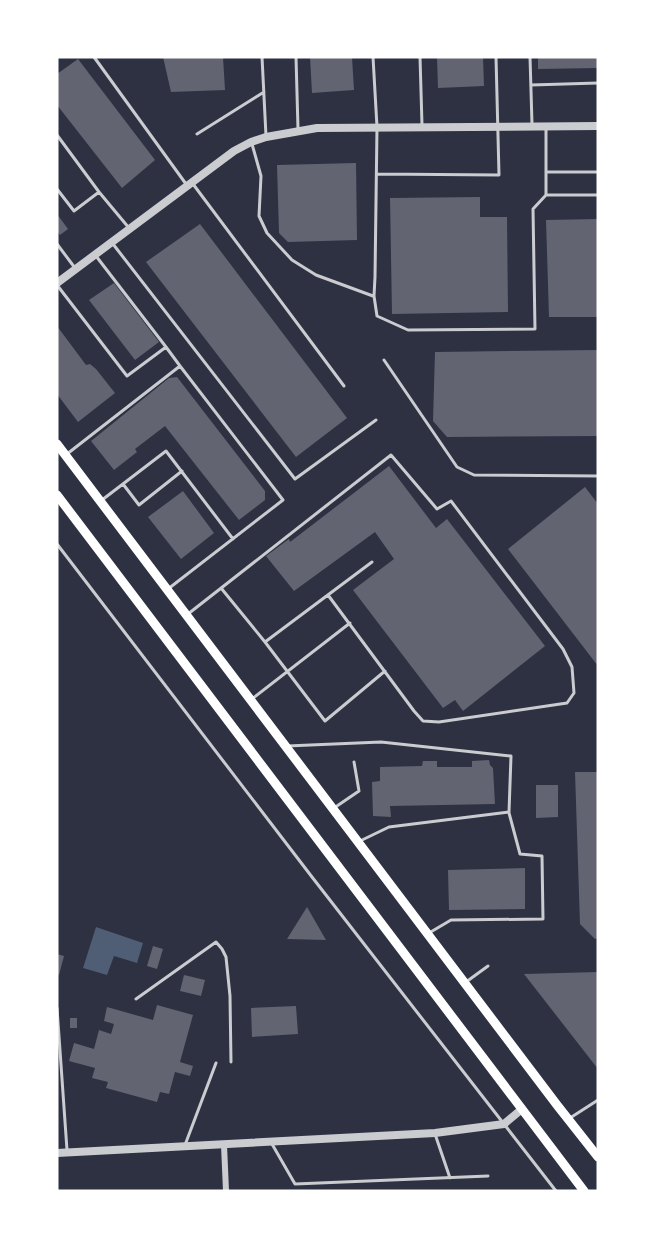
<svg xmlns="http://www.w3.org/2000/svg" width="655" height="1248" font-family="'Public Sans',sans-serif">
	<style>
		.water { fill: #4f5d75 }
		.building { fill: #626471 }
		.lines { fill: none; stroke-linecap: round; stroke-linejoin: round }
		.service { stroke: #caccd0; stroke-width: 3 }
		.minor { stroke: #caccd0; stroke-width: 6 }
		.tertiary { stroke: #caccd0; stroke-width: 8 }
		.primary { stroke: #fff; stroke-width: 9 }
	</style>
	<rect width="100%" height="100%" fill="#2d3142"/>
	<!-- water -->
	<path class="water" d="M96,927L143,943L137,963L114,956L107,975L83,968Z"/>
	<!-- building -->
	<path class="building" d="M163,57H223L225,90L171,92Z
		M310,57H352L354,90L312,93Z
		M437,57H483L484,86L438,88Z
		M538,57H598V68L538,69Z
		M78,59L155,160L122,188L57,105V74Z
		M356,163L357,240L288,242L279,233L277,165Z
		M480,197V217H507L508,312L392,314L390,198Z
		M57,214L68,229L60,235L57,231Z
		M598,219V317H549L546,220Z
		M200,224L347,418L296,457L146,262Z
		M114,283L159,342L135,360L89,300Z
		M57,326L86,365L90,364L96,369L115,393L78,422L57,394Z
		M598,350V436L447,437L433,421L435,352Z
		M177,377L265,491V500L239,520L165,426L135,449L137,452L114,470L91,441L169,378Z
		M389,466L436,528L447,519L545,646L463,711L455,700L443,708L353,590L394,559L375,532L294,591L266,556L289,539L290,542Z
		M585,487L598,504V666L508,549Z
		M183,491L214,533L181,559L148,517Z
		M489,760L490,765L493,768L495,804L390,806L391,817L373,816L372,782L380,781V767L422,766L423,761H437V767H472V761Z
		M575,772H598V938L595,939L580,924Z
		M536,785H558V817L536,818Z
		M525,868V909L449,910L448,870Z
		M307,907L326,940L287,939Z
		M153,946L163,949L157,969L147,966Z
		M57,954L64,956L59,975L57,974Z
		M598,972V1069L524,974Z
		M184,975L205,980L201,996L180,991Z
		M157,1005L193,1015L180,1062L193,1066L190,1076L175,1072L169,1094L160,1092L157,1102L106,1088L108,1082L92,1078L95,1068L69,1061L74,1043L94,1049L99,1030L111,1034L114,1024L104,1021L107,1007L153,1020Z
		M296,1006L298,1034L252,1037L251,1008Z
		M70,1018H77V1028H70Z"/>
	<g class="lines">
		<!-- service -->
		<path class="service" d="M94,57L186,184
			M262,57L266,136
			M296,57L298,129
			M373,57L377,127L375,277L374,296L377,316L408,330L535,329L533,209L546,195
			M420,57L422,125
			M530,57L532,124
			M531,85L598,83
			M546,129V195H598
			M197,134L264,92
			M57,135L99,192L74,211L57,189
			M252,144L261,176L259,216L267,233L292,260L316,275L373,296
			M546,172H598
			M377,174L499,175L496,57
			M193,184L344,386
			M99,192L129,228
			M57,244L75,268
			M113,244L295,479L376,420
			M57,285L127,376L166,347L96,256
			M166,347L180,366
			M384,360L457,467L474,475L598,476
			M67,454L180,366L283,500L168,589
			M123,484L139,505L182,471
			M102,500L166,451L233,539
			M57,544L312,877L556,1191
			M221,588L265,642L325,721L385,671
			M188,614L391,455L437,509L451,501L563,649L572,667L574,693L567,703L439,722L423,721L414,711L328,595
			M265,642L372,562
			M252,699L350,623
			M287,746L381,742L511,756L509,812L389,827L360,841
			M334,808L359,791L354,762
			M429,933L451,920L543,919L542,856L520,854L509,813
			M466,982L488,966
			M136,999L216,942L222,949L226,957L230,996L231,1062
			M57,1008L67,1150
			M570,1118L598,1100
			M435,1134L450,1178
			M272,1144L295,1184L488,1176
			M185,1145L216,1063"/>
		<!-- minor -->
		<path class="minor" d="M224,1145L226,1191"/>
		<!-- tertiary -->
		<path class="tertiary" d="M57,283L234,151L251,142L266,137L317,128L598,126
			M57,1153L435,1133L504,1124L522,1109"/>
		<!-- primary -->
		<path class="primary" d="M57,444L557,1105L598,1157
			M57,495L584,1191"/>
	</g>
	<!-- border -->
	<rect width="655" height="1248" fill="none" stroke="#ffffff" stroke-width="117"/>
</svg>
